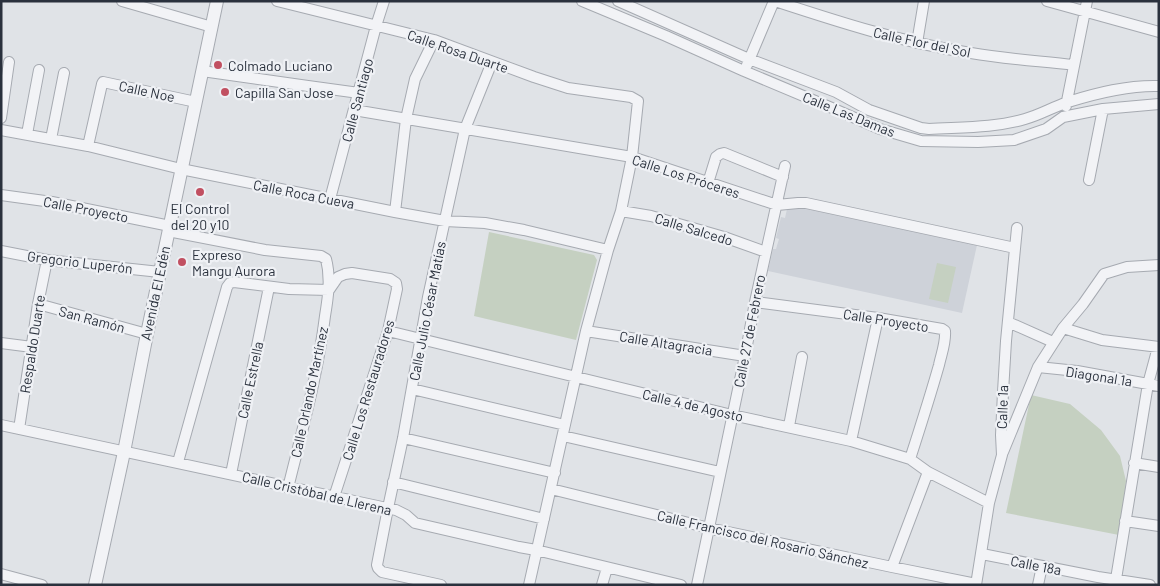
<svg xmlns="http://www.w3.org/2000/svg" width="1160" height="586" font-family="Barlow,sans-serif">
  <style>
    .built { fill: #ced2d9 }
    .green { fill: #c5d0c1 }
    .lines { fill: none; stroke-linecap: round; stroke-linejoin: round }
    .minor-casing { stroke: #a6aab1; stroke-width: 12 }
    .tertiary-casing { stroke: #a6aab1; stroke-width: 14 }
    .minor { stroke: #f2f3f6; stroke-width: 10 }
    .tertiary { stroke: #f2f3f6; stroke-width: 12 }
    .poi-dot { fill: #c15061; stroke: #eff1f5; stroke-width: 2 }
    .labels { text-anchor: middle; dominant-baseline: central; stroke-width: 4.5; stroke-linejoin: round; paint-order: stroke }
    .street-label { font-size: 14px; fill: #2a313d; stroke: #eff1f5 }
    .poi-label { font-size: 14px; fill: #2a313d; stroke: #eff1f5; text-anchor: start }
  </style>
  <rect width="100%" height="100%" fill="#e0e3e7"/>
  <path class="built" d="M787,209H809L977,245L962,313L768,271L773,249H776L779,239L776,238L781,217L785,218Z"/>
  <path class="green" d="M489,232L594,255L597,260L576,340L474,316Z
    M937,263L956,267L948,303L929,299Z
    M1031,395L1070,404L1101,430L1120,456L1126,481L1123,509L1119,535L1006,513Z"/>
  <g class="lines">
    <g class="minor-casing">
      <path id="minor" d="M122,1L212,27
        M277,1L434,40L534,77L568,88L631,97L638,101L632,157L621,211L608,250L586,331L529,585
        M582,1L666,36L744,71L832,108L880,129L921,141L978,142L1014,140L1046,129L1063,117L1103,109L1159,104
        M618,1L749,59L836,92L869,110L921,128L929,129C960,127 994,128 1025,119C1040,115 1053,107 1068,102C1097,93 1128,85 1159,86
        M775,1C839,22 904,43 971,53C1005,59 1040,61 1074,65
        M1047,1L1159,32
        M917,43L924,1
        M747,65L774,1
        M202,71L308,86L359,93
        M1066,106L1087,1
        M354,110L632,157L777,205L798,203H806L1015,248
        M1,118L9,62
        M1,130L88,146L181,169L395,212L445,221L485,223L524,230L608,250
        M27,134L39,70
        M51,139L64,73
        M88,146L102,84L103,82L196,102
        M1089,180L1103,109
        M708,183L716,157L720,154L724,153L783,177
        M1,195L52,202L170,226
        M330,199L376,26L384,1
        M621,211L651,216L724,237L766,252
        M395,212L406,119L415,79L434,40
        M168,231L265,250L321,256L326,259C331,278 328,298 325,316C318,374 302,431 288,488
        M1,251L47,260L160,272
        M755,302L878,318L942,329L945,331C946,343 941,355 939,365C930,397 920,428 910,459
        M38,304L147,334
        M1008,322L1053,342
        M1063,328L1102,340L1159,347
        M388,331L732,415L851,441L910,459L928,472L989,503
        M586,331L745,356
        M1,343L32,347
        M1038,367L1077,371L1159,386
        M412,389L565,425
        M1,425L396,510L406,515L415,523L519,547L536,550L681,585
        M789,426L802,357
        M19,429L38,304L47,260
        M563,436L720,472
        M403,438L555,473
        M851,441L878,318
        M1003,452L1038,367L1063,328L1083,304L1104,274L1127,267L1159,265
        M178,462L227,287L230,283L234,282L289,289L329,290L338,277L345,274L352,273L390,279L396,283L397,289L388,331L334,497
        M1134,463L1159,467
        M231,474L269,287
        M393,482L544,519
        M551,489L709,528L892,567L976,584
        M1125,521L1159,526
        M982,554L1098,577L1150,585
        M892,567L928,472
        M1,574L42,585
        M1116,579L1148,384L1158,347
        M441,585L382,572L378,568L377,565L388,508L403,438L428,297L465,129L492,62
        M602,585L607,568
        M697,585L745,356L755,302L785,166
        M976,585L989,503L1002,455L1001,435L1003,392L1006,341L1017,228
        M1038,585L1042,566"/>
    </g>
    <g class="tertiary-casing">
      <path id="tertiary" d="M95,585L124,452L147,334L217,1"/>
    </g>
    <use href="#minor" class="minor"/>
    <use href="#tertiary" class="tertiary"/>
  </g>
  <g class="poi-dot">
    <circle cx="218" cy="65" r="5"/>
    <circle cx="225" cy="92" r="5"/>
    <circle cx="200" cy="192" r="5"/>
    <circle cx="182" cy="262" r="5"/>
  </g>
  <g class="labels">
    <g class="street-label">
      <text transform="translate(922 42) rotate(12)">Calle Flor del Sol</text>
      <text transform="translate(458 51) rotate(19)">Calle Rosa Duarte</text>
      <text transform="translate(147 91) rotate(12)">Calle Noe</text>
      <text transform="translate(357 100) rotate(-75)">Calle Santiago</text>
      <text transform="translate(849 114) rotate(22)">Calle Las Damas</text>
      <text transform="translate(686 176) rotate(18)">Calle Los Próceres</text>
      <text transform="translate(304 194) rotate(11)">Calle Roca Cueva</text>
      <text transform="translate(86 209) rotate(11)">Calle Proyecto</text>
      <text transform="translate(694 229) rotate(17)">Calle Salcedo</text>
      <text transform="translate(80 262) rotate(7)">Gregorio Luperón</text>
      <text transform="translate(155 293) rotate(-78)">Avenida El Edén</text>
      <text transform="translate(427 311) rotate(-79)">Calle Julio César Matías</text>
      <text transform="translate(92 319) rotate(15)">San Ramón</text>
      <text transform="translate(886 320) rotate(9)">Calle Proyecto</text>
      <text transform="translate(749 331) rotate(-79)">Calle 27 de Febrero</text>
      <text transform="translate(666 343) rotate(9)">Calle Altagracia</text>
      <text transform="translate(32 344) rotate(-81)">Respaldo Duarte</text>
      <text transform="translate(1099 376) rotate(9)">Diagonal 1a</text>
      <text transform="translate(250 380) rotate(-78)">Calle Estrella</text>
      <text transform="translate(368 390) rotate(-73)">Calle Los Restauradores</text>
      <text transform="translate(309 392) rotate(-78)">Calle Orlando Martínez</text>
      <text transform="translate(693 405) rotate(13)">Calle 4 de Agosto</text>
      <text transform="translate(1002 407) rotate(-88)">Calle 1a</text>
      <text transform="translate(317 493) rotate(13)">Calle Cristóbal de Llerena</text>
      <text transform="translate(763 539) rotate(13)">Calle Francisco del Rosario Sánchez</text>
      <text transform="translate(1036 565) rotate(11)">Calle 18a</text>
    </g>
    <g class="poi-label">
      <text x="228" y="65">Colmado Luciano</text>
      <text x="235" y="92">Capilla San Jose</text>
      <text x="200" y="208" text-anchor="middle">El Control<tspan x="200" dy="16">del 20 y10</tspan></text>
      <text x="192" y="254">Expreso<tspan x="192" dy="16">Mangu Aurora</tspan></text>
    </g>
  </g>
  <rect width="1160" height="586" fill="none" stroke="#2a313d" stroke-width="5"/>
</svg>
